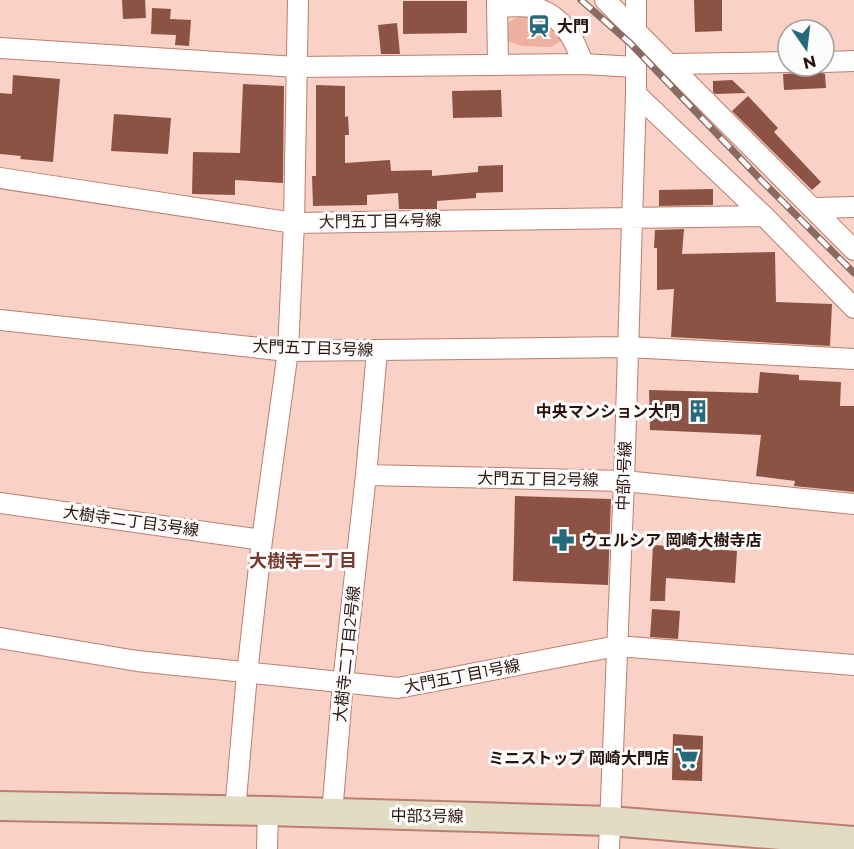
<svg xmlns="http://www.w3.org/2000/svg" width="854" height="849" font-family="Montserrat,'Noto Sans JP',sans-serif">
  <style>
    .green { fill: #eeb09f }
    .building { fill: #8c5344 }
    .lines { fill: none; stroke-linecap: round; stroke-linejoin: round }
    .street-casing { stroke: #bc7e6e; stroke-width: 22 }
    .secondary-casing { stroke: #bc7e6e; stroke-width: 32 }
    .street { stroke: #fff; stroke-width: 20 }
    .secondary { stroke: #e2dcc4; stroke-width: 28 }
    .rail-casing { stroke: #8a6b62; stroke-width: 7 }
    .rail { stroke: #fcfcfc; stroke-width: 4.5; stroke-dasharray: 14; stroke-linecap: butt }
    .labels { text-anchor: middle; dominant-baseline: central; stroke-width: 6; stroke-linejoin: round; paint-order: stroke }
    .poi-label { font-size: 16px; font-weight: bold; fill: #29120c; stroke: #fcfcfc; text-anchor: start }
    .street-label { font-size: 16px; fill: #29120c; stroke: #fcfcfc }
    .neighbourhood-label { font-size: 18px; font-weight: bold; fill: #723b2d; stroke: #fcfcfc }
  </style>
  <rect width="100%" height="100%" fill="#f9d1c6"/>
  <path class="green" d="M525,15L534,16L564,40L551,47L523,46L507,41C503,22 508,21 525,15Z"/>
  <path class="building" d="M122,0H145L146,18L123,19Z
    M694,0H722V31L695,32Z
    M403,1H467V33L403,34Z
    M152,8L171,9L170,19L191,20L189,46L175,45L176,35L151,34Z
    M397,23L400,54H381L378,25Z
    M818,72L825,74L826,88L784,90L783,74Z
    M13,75L60,79L53,162L20,159L21,156L0,154V93L12,94Z
    M732,80L746,93L715,94L713,92V81Z
    M243,84L284,86L283,183L235,180V195L192,194L193,152L240,153Z
    M316,85L345,86V117L348,116L349,135H345V163L390,160L391,171L432,170V176L478,172V166L503,165V192L476,193V198L437,201V209H399L398,193L367,195V205L313,206L312,176H316Z
    M501,90L502,117L453,118L452,91Z
    M748,96L778,128L774,132L821,182L812,190L732,111Z
    M114,114L171,118L168,154L111,151Z
    M713,189V205L659,206V190Z
    M684,229L682,254L775,252L776,302L832,304L830,346L671,337L674,289L657,290V248H654L655,230Z
    M760,372L799,375V380L841,382L840,406H854V492L794,486L795,481L756,476L761,435L650,430L649,390L758,393Z
    M515,496L611,499L608,585L513,581Z
    M653,545L737,551L735,583L666,578L665,601H650Z
    M652,609L680,611L678,639L650,637Z
    M673,734L703,736L702,781L672,780Z"/>
  <g class="lines">
    <g class="street-casing">
      <path id="street" d="M497,0L498,65
        M605,0L854,250
        M498,7C508,7 521,5 531,7C560,12 575,39 583,64
        M0,48L296,67L583,64L636,67
        M824,62L854,61
        M670,64L788,62
        M636,94L764,216L854,308
        M0,178L294,223L764,216
        M813,208L854,207
        M0,320L288,351L628,347L854,359
        M366,475L624,481L854,504
        M0,503L262,540
        M0,638L137,661L398,688L617,646L854,665
        M235,811L247,674L262,540L288,351L294,223L298,0
        M332,814L343,682L366,475L377,351
        M267,849L268,811
        M609,849L624,481L636,94V0"/>
    </g>
    <g class="secondary-casing">
      <path id="secondary" d="M0,806L268,811L610,821L854,841"/>
    </g>
    <use href="#street" class="street"/>
    <use href="#secondary" class="secondary"/>
    <g class="rail-casing">
      <path id="rail" d="M581,0L630,43L761,180L854,273"/>
    </g>
    <use href="#rail" class="rail"/>
  </g>
  <defs>
    <g id="station-bare" transform="scale(1.8)"><path d="M-3-6H3Q5-6 5-4V2Q5 4 3 4L4.5 6H3L1.5 4h-3L-3 6H-4.5L-3 4Q-5 4-5 2V-4Q-5-6-3-6ZM-3.5-4v3h7v-3ZM-3.5 1v1.5H-2V1ZM2 1v1.5H3.5V1Z" fill="#256a7a" stroke="#fcfcfc" stroke-width="2.5" paint-order="stroke"/></g>
    <g id="building-bare" transform="scale(1.8)"><path d="M-4-6H4V6H1V3H-1V6H-4ZM-2.5-4.3h1.7v1.8h-1.7ZM.8-4.3h1.7v1.8H.8ZM-2.5-1h1.7V.8h-1.7ZM.8-1h1.7V.8H.8Z" fill="#256a7a" stroke="#fcfcfc" stroke-width="2.5" paint-order="stroke"/></g>
    <g id="pharmacy-bare" transform="scale(1.8)"><path d="M-2-6h4v4h4v4h-4v4h-4v-4h-4v-4h4Z" fill="#256a7a" stroke="#fcfcfc" stroke-width="2.5" paint-order="stroke"/></g>
    <g id="supermarket-bare" transform="scale(1.8)"><path d="M-6-5.5h2.5l.6 2H6L4.5 2H-2.5L-4.4-4H-6ZM-1.5 3.2a1.3 1.3 0 1 0 .1 0ZM3 3.2a1.3 1.3 0 1 0 .1 0Z" fill="#256a7a" stroke="#fcfcfc" stroke-width="2.5" paint-order="stroke"/></g>
  </defs>
  <g fill-rule="evenodd">
    <use href="#station-bare" x="539" y="26"/>
    <use href="#building-bare" x="698" y="411"/>
    <use href="#pharmacy-bare" x="563" y="540"/>
    <use href="#supermarket-bare" x="687" y="758"/>
  </g>
  <g class="labels">
    <g class="poi-label">
      <text x="557" y="26">大門</text>
      <text x="680" y="411" text-anchor="end">中央マンション大門</text>
      <text x="581" y="540">ウェルシア 岡崎大樹寺店</text>
      <text x="669" y="758" text-anchor="end">ミニストップ 岡崎大門店</text>
    </g>
    <g class="street-label">
      <text transform="translate(380 221) rotate(-1)">大門五丁目4号線</text>
      <text transform="translate(313 348) rotate(2)">大門五丁目3号線</text>
      <text transform="translate(624 476) rotate(-88)">中部1号線</text>
      <text transform="translate(538 479) rotate(1)">大門五丁目2号線</text>
      <text transform="translate(131 521) rotate(8)">大樹寺二丁目3号線</text>
      <text transform="translate(347 654) rotate(-84)">大樹寺二丁目2号線</text>
      <text transform="translate(462 676) rotate(-11)">大門五丁目1号線</text>
      <text transform="translate(427 816) rotate(1)">中部3号線</text>
    </g>
    <g class="neighbourhood-label">
      <text x="303" y="561">大樹寺二丁目</text>
    </g>
  </g>
  <g transform="translate(806 48) rotate(166)"><circle r="28" fill="#fcfcfc" stroke="#a89e9c" stroke-width="1.5"/>
  <path d="M0-4.5L10 22L0 15L-10 22Z" fill="#256a7a"/>
  <text y="-9" font-size="16" font-weight="bold" text-anchor="middle" fill="#29120c">N</text>
  </g>
</svg>
